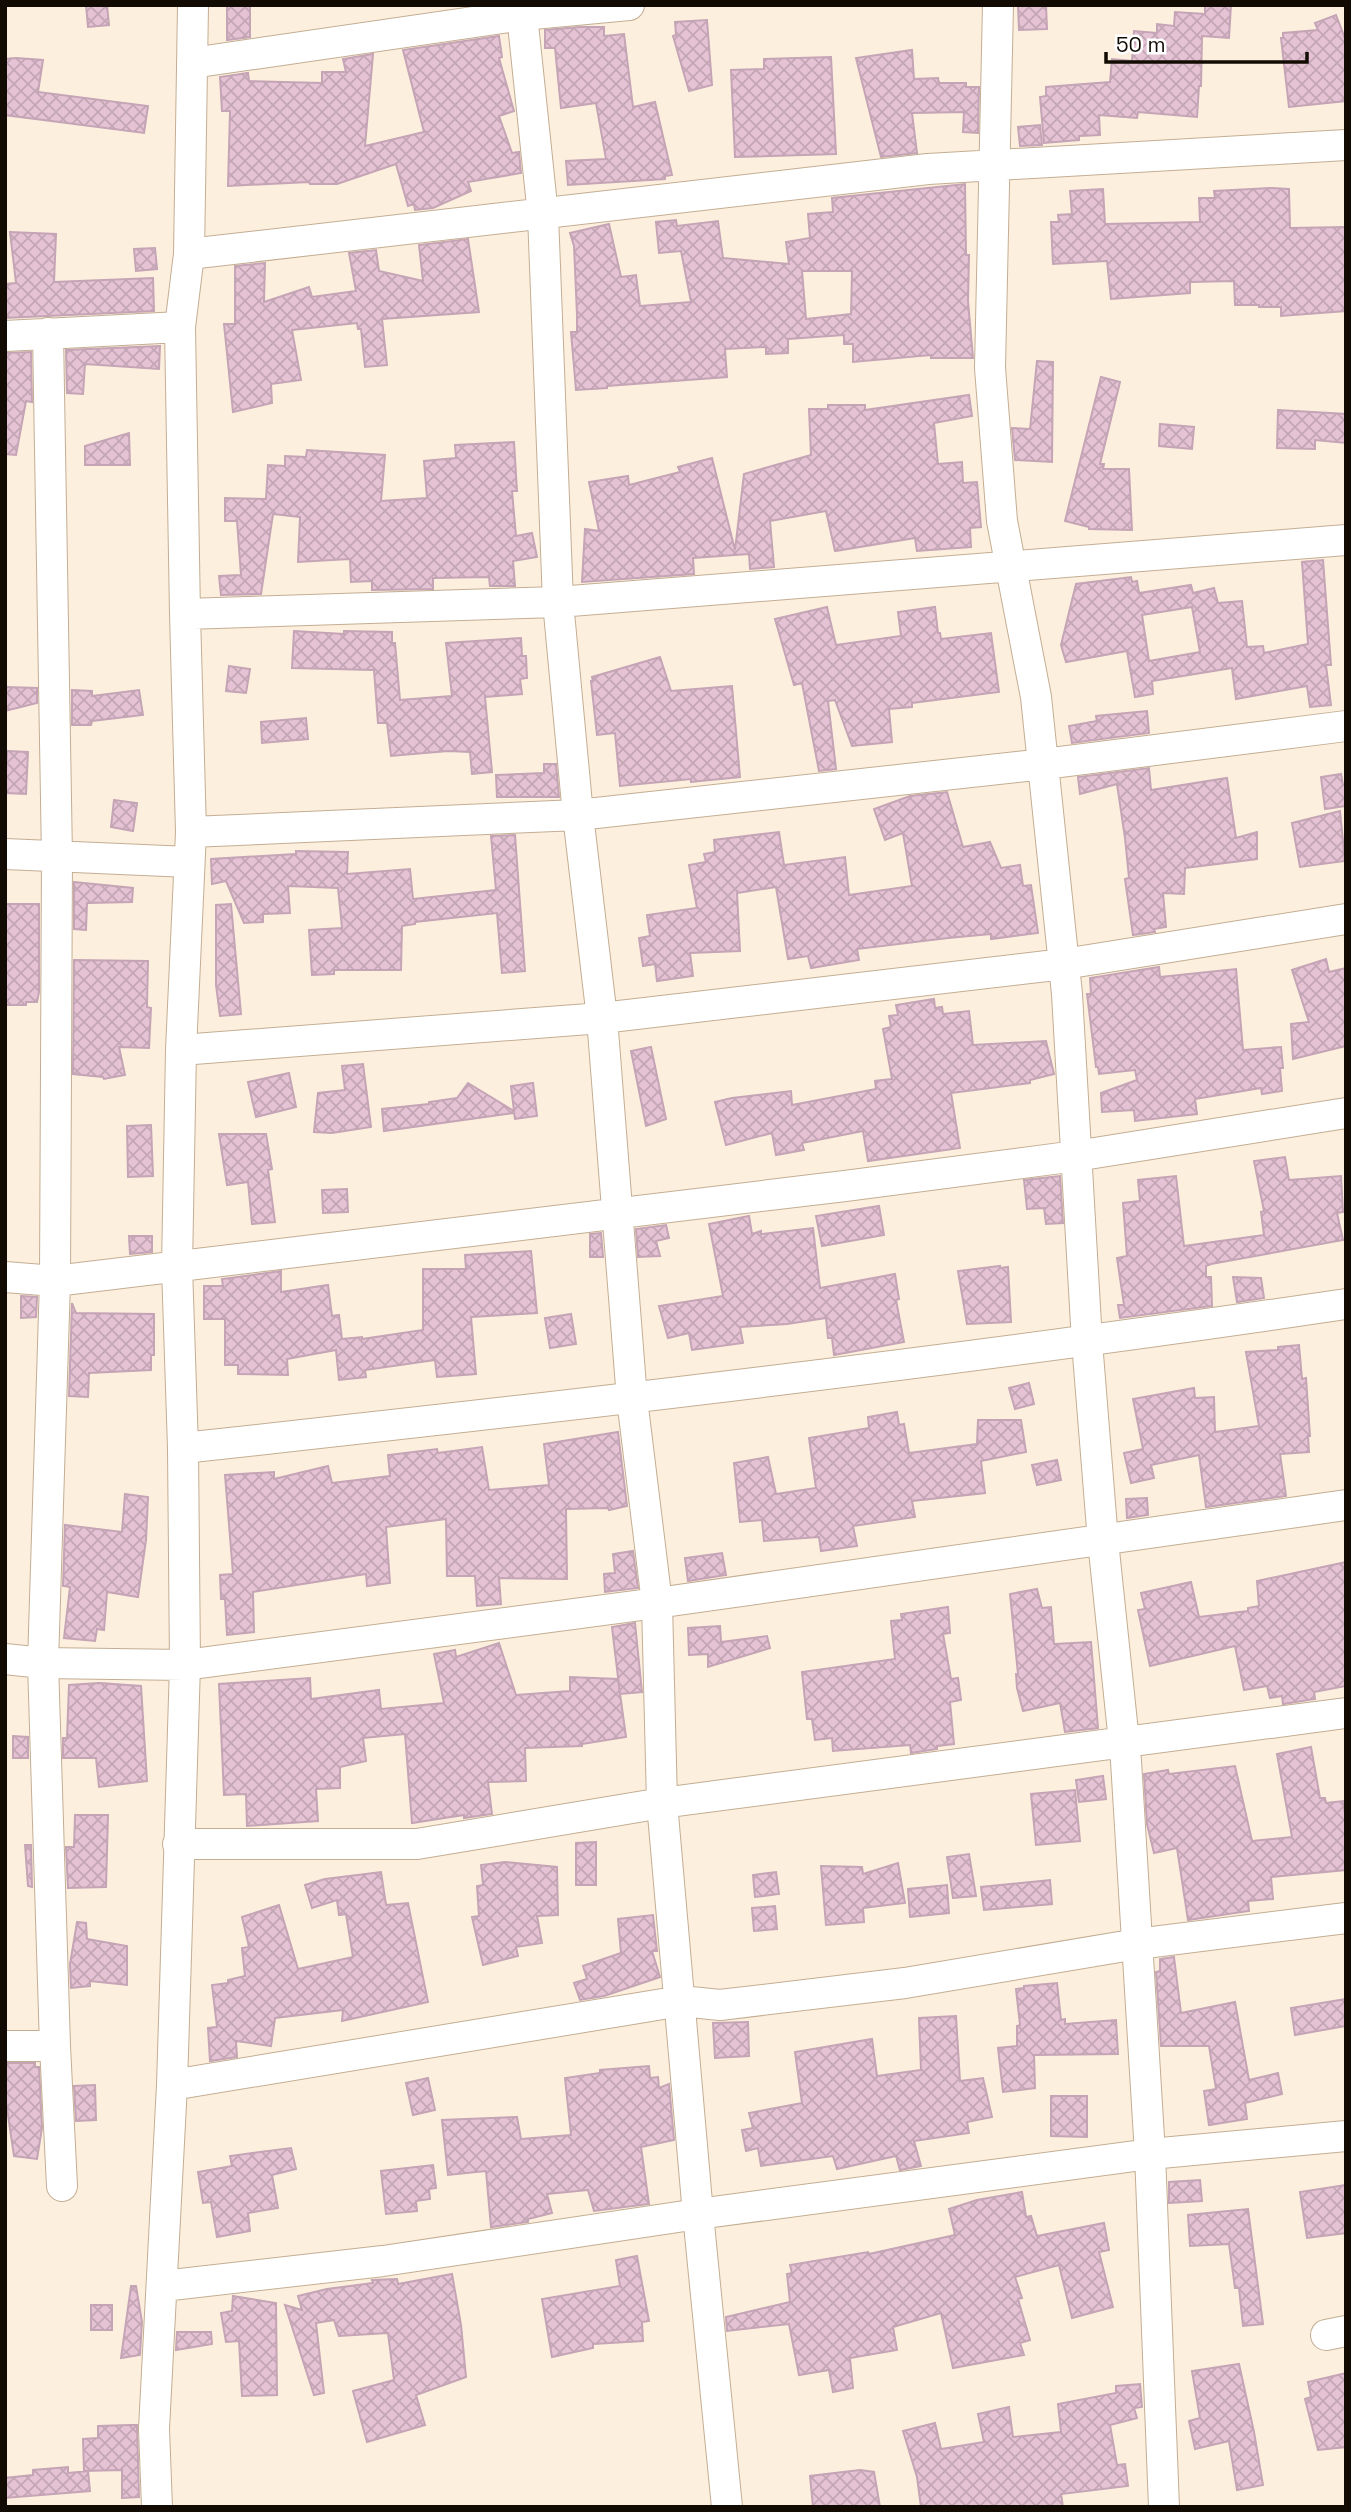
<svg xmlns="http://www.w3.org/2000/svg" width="1351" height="2512" font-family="'Space Grotesk',sans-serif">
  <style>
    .building { fill: url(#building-cross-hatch); stroke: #c4a4b5; stroke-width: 2; fill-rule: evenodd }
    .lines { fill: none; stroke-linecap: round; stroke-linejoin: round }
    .minor-casing { stroke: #c3ae93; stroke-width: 32 }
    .minor { stroke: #fff; stroke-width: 30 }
  </style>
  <defs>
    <pattern id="building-cross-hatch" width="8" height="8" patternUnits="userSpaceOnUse" patternTransform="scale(1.75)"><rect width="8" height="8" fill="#e5c3d5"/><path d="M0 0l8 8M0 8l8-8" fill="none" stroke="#c3a6b5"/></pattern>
  </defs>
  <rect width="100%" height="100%" fill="#fdefde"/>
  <path class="building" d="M86,5H107L109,25L88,27Z
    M227,5H250V37L227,40Z
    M1018,5H1046L1047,29L1019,30Z
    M1205,5H1231L1229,38L1202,36L1201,86H1199L1197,117L1138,112L1137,118L1099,115L1100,135L1079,136V140L1044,143L1040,97L1046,96V87L1110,82L1112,59L1132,61L1134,31L1157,33V24L1174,26L1175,12L1205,14Z
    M1336,15L1346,41V101L1289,107L1281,38H1283V33L1318,30L1315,23Z
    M707,20L712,85L689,91L673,36L676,35L675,22Z
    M580,27H604V36L624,34L633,107L655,102L672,175L665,176V179L568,185L566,161L606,159L596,103L561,108L555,48H545V30Z
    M499,36L502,57L499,58L514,111L499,116L512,153L519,152L521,173L468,182L471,191L433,208L415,210L414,204L408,206L396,164L337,184H310L309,182L228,186L230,111H222L220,77L248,73L249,81L322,83V72H346L343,59L373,54L365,146L424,132L403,50Z
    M912,50L914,79L938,78L939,83H966V87H979L978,133L963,132L964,112L912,113L917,153L881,157L856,58Z
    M831,57L836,154L735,157L731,70L764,69V59Z
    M16,58L43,60L38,92L148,106L144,133L5,115V59Z
    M1040,125L1042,145L1020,146L1018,127Z
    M965,184L966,255H969L968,301L973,358H931V355L853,362V344H844V335L788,339V353L766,354V347L725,349L727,377L607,386V388L576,390L571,332H577V315L574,246L570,233L609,224L621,277L636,275L640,306L691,302L681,251L659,253L656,222L676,220L677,226L718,221L723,258L789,264L786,242L810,238L808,214L833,212L832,198ZM802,271H852L851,314L806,319Z
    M1271,188L1289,189L1290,228L1346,227V311L1281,316V307H1259V305H1235L1234,281L1190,282V293L1111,299L1107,261L1053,264L1051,222H1059L1058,215L1072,214L1070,191L1103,189L1105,224L1200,222L1199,198H1215L1214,191Z
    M10,232L56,234L54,282L153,278L154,311L5,318V284L16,283Z
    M468,239L479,312L382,319L387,365L365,367L361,329H358L357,323L292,330L301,380L271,384L272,403L233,412L224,324H235V266L265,263L264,302L309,287L312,297L356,291L349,253L376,250L379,271L423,281L419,245Z
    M155,248L157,269L136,271L134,249Z
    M160,346L159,369L85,364L83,394L67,393L66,350Z
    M31,352L32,402L26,401L16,455L5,454V353Z
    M1037,361L1053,362L1052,462L1015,460L1012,428L1030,429Z
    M1101,377L1120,382L1100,464H1104L1103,469H1129L1132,530L1089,529V527L1065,521Z
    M969,395L972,416L934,423L938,464L962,462L963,483L977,482L981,527L970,528L971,547L917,551L915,538L835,551L826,511L770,521L774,567L750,569L749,554L693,558L694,574L582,582L585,529L599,531L589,482L628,476L629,485L680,472L678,467L712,458L735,550L744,474L811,455L809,409H828V405H865V410Z
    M1278,410L1346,414V443L1315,440V449L1277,448Z
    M1160,424L1194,427L1192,449L1159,446Z
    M129,433L130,465H85V446Z
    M514,442L517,491H512L516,536L532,533L537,557L513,561L515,586H490L489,577L433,578V589L372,590V581L351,582L350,559L298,562L300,517L273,514L261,594L221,595L219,576L241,575L237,521H225V498L266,499L268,465L285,466V456L306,457L307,450L385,455L381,501L427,498L424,461L456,458L455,445Z
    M1323,560L1331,665H1326L1331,705L1310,707L1307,686L1236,699L1232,668L1152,681L1153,694L1135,697L1127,651L1066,662L1061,645L1076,584L1131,577L1132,582L1137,581L1139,593L1191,585L1193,593L1214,588L1218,603L1242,601L1247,647L1263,646L1264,653L1308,644L1302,562ZM1192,607L1200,652L1149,661L1142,615Z
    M827,607L836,645L901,636L898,612L935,607L938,633H940L941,639L991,633L999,692L912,703V707L889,709L892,742L852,746L835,700L828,701L836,769L819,771L802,683L794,685L775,619Z
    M294,631L344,634V631L392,632V643H395L400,700L452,696L446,643L521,638L522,656H526L527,678L520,679L522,694L485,697L492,772L472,774L470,752L448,751L391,756L387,723H378L374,670L292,668Z
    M660,657L671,691L732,686L740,777L691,782V779L620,786L615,733L597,735L591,681H593L592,677Z
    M229,666L250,669L246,693L226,691Z
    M5,687L37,688V703L5,711Z
    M72,690L92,691V696L139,690L143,715L92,721L91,725H72Z
    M1147,711L1149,733L1072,743L1069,726L1097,721L1096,716Z
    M306,718L308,739L262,743L261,722Z
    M7,751L28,752L26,794L5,793Z
    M544,764H556L559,797H497L496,775L544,773Z
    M1149,768L1151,790L1227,778L1236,838L1257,832V859L1185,868L1184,894L1163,893L1166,927L1154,929L1155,932L1133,935L1125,879L1129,878L1125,838L1117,784L1080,794L1078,777Z
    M1341,774L1343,785H1346V806L1325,809L1321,777Z
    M947,792L963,847L990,842L1001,868L1020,865L1023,886L1031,885L1038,933L991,939V934L948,938L857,949L859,960L811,968L808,956L788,959L776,887L737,893L740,951L690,953L693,976L657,981L655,964L643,966L639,938L650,936L647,915L697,908L689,865L706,862L704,854L715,852L714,840L779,832L784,865L845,857L849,895L912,886L903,833L885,840L874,809L910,796Z
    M114,800L137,803L133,831L111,827Z
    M1340,811L1345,861L1300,867L1292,823Z
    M515,835L525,971L502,973L497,913L415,922V924L402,926L401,970H334V974L312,975L309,930L342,928L338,888L288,886L290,913L263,914V922L244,923L226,881L212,884L211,859L296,854V851L348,852L347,874L410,869L413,899L496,890L491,836Z
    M74,882L133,888L132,902L87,903L86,930L74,929Z
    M5,904H39V992L37,1002H26V1005H5Z
    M231,904L241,1014L220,1016L216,985V905Z
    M1326,959L1329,972L1346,968V1046L1293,1059L1291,1024L1309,1022L1292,970Z
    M74,960L148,961L147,1007L151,1008L149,1048L119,1047L125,1075L104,1079L103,1077L73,1074Z
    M1159,967L1160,977L1236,969L1243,1050L1281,1047L1283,1068H1280L1282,1091L1262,1094L1261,1088L1195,1099L1197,1114L1135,1121L1134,1110L1102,1112L1101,1093L1137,1080L1135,1070L1099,1074L1098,1067H1096L1087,994H1091L1090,978Z
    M934,999L935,1008L942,1007L943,1014L969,1011L973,1045L1046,1041L1054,1074L1030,1080V1083L951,1093L960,1148L868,1161L863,1131L802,1143L804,1150L776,1155L772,1133L726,1145L715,1102L732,1098L791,1091L792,1105L876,1089L875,1081L892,1079L883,1029L891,1027L889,1016L898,1015L896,1005Z
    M651,1047L666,1119L646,1126L631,1051Z
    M363,1064L371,1127L332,1133L314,1132L318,1093L345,1090L342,1066Z
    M289,1073L296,1107L256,1117L248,1082Z
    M468,1083L514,1111L511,1086L533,1083L537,1116L515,1119L514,1113L384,1131L382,1109L429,1104V1102L457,1098Z
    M151,1125L153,1176L128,1177L127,1126Z
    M219,1134H266L272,1169L268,1170L275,1222L252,1224L248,1182L227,1185Z
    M1285,1157L1289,1180L1341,1176L1343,1212L1337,1213L1343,1240L1211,1264L1206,1266V1277H1211L1212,1306L1120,1318L1118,1305H1124L1117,1258L1127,1256L1123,1203L1140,1201L1138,1180L1176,1176L1184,1246L1264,1235L1261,1212L1264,1211L1254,1161Z
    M1060,1176L1063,1223L1046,1224L1044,1208L1027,1209L1024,1180Z
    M347,1189L348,1212L323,1213L322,1190Z
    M879,1206L884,1235L822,1246L816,1216Z
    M749,1216L752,1234L761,1231V1234L813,1228L820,1288L895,1274L899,1299L896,1300L904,1342L834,1355L832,1338H828L826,1318L787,1324L740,1327L743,1343L692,1350L689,1333L668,1338L659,1306L723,1296L709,1224Z
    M666,1225L669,1238L656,1241L660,1256L638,1257L636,1229Z
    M601,1233L603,1257H590V1234Z
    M129,1236H152V1252L130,1254Z
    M531,1251L537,1313L471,1317L476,1374L437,1377L435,1360L365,1370L366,1377L339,1380L336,1350L287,1359L288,1375L238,1374V1365H225V1319H204V1286H223L222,1279L281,1271V1292L328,1285L332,1316L339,1315L342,1339L362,1337V1339L423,1330V1269H466L465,1255Z
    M1000,1266V1268L1008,1267L1011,1322L967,1324L958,1271Z
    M1233,1277L1261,1278L1264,1298L1237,1302Z
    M21,1296L37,1297L36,1317L21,1318Z
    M72,1303L76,1313L154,1314V1355H151V1370L89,1373L88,1397L69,1396Z
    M571,1314L576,1344L550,1348L545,1318Z
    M1299,1345L1302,1379L1306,1378L1310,1436H1308L1309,1452L1280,1454L1286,1496L1206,1507L1199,1455L1151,1465L1154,1478L1131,1483L1124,1453L1143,1449L1133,1399L1194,1388L1195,1398L1214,1397L1215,1432L1259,1426L1246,1352L1278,1350V1347Z
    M1029,1383L1034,1404L1015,1409L1009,1388Z
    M897,1412L899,1425L904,1424L909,1453L977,1444L978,1420H1021L1026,1452L981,1461L985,1493L912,1501L915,1517L853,1526L857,1546L821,1551L819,1537L764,1541L762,1520L740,1522L734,1463L768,1457L776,1494L816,1488L809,1438L869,1428L868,1417Z
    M618,1432L627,1506L609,1510L608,1508L566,1509L567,1579L499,1578L501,1604L477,1606L475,1576H447L446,1519L386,1527L390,1583L367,1586L366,1574L253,1592L254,1632L227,1635L225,1599H221L220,1575L233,1574L225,1475L274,1472V1479L328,1466L332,1483L390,1476L388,1455L437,1449L438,1453L482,1447L489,1490L549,1485L544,1444Z
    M1057,1460L1061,1480L1037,1485L1032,1465Z
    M125,1494L148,1497L146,1540L138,1597L107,1592L104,1630L97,1629L95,1641L64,1638L70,1587L63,1586L65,1525L122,1532Z
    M1147,1498L1148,1515L1127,1518L1126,1499Z
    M633,1551L638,1588L605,1592L604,1574L615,1573L613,1554Z
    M722,1553L726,1575L688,1581L685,1558Z
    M1346,1562V1686L1314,1692L1315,1699L1283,1704L1282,1696L1270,1698L1267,1686L1244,1690L1235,1646L1150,1666L1138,1610L1145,1609L1141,1593L1191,1582L1199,1617L1248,1611V1608L1259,1606L1257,1581Z
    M1037,1589L1042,1608L1051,1607L1054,1644L1091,1642L1098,1728L1065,1732L1060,1703L1023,1711L1017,1688L1016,1674H1018L1010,1594Z
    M948,1607L950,1633L943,1634L951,1679L958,1678L961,1700L950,1702L954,1744L937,1746V1749L911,1753L910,1745L833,1751L832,1738L815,1740L812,1719H807L802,1672L895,1659L891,1621L902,1620L901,1614Z
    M635,1623L642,1692L620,1694L612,1627Z
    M720,1626L721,1642L767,1636L770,1648L708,1667V1654L689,1655L688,1628Z
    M499,1643L516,1695L570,1691V1677L618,1679L626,1737L582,1744V1746L525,1748L526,1781L488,1782L492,1814L464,1818V1815L412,1823L405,1734L363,1738L366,1761L340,1767V1788L316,1789L318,1821L247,1826L246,1794L224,1795L219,1684L310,1678L311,1699L379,1690L381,1709L444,1703L434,1654L455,1650L456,1657Z
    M99,1683L141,1686L147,1781L99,1787L96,1758H63V1738H67L69,1685Z
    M13,1736L28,1737V1758H13Z
    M1311,1747L1320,1798H1325L1326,1803L1343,1801L1346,1820V1870L1271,1877L1273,1899L1248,1901L1249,1911L1188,1920L1177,1848L1154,1853L1147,1824L1144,1774L1168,1770L1169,1774L1235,1766L1252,1841L1292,1837L1277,1754Z
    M1103,1776L1106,1799L1079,1802L1076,1780Z
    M1075,1790L1080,1841L1036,1845L1031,1794Z
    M75,1815H108L106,1887L68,1888L66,1847H74Z
    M596,1842V1885H576V1843Z
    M25,1845H31L32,1887L28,1886Z
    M969,1854L976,1896L953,1898L947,1857Z
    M505,1862L557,1867L558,1915L537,1916L542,1943L516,1947L518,1956L483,1965L472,1917L479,1916L477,1886L483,1885L481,1865Z
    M898,1863L905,1903L863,1908L864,1922L826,1925L821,1866L862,1867L863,1874Z
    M381,1872L386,1905L408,1903L428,2002L342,2021L343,2010L275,2018L271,2046L236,2041L237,2057L210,2061L208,2028L217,2027L212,1985L228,1983V1980L245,1976L242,1948L249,1947L242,1917L279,1905L298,1969L353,1957L346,1914L339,1915L337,1900L312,1908L305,1885L325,1879Z
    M776,1872L779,1894L755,1897L753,1875Z
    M1050,1880L1052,1904L984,1910L981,1887Z
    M947,1885L949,1913L910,1917L908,1889Z
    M775,1906L777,1929L754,1931L752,1908Z
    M653,1915L657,1951H652L660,1977L604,1996L580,2000L574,1983L587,1979L583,1966L621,1953L618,1919Z
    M77,1922L86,1923L87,1939L127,1946V1985L90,1981V1986L71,1988L70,1964Z
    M1174,1957L1181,2013L1235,2002L1249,2080L1278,2073L1282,2094L1245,2103L1247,2119L1209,2125L1204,2091L1216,2089L1209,2046H1161L1156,1972L1160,1971V1959Z
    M1057,1983L1061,2020L1065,2019V2024L1116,2020L1118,2054L1034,2055L1035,2088L1003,2092L998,2048L1017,2046V2026L1020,2025L1016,1989L1024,1988V1986Z
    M1346,1999V2026L1295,2035L1291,2008Z
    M956,2016L960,2081L983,2078L992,2117L967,2122L969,2133L914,2141L921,2166L900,2170L896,2156L837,2169L833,2156L761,2166L758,2148L746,2151L742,2130L753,2128L749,2113L802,2103L795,2052L872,2039L877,2076L921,2070L919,2018Z
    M748,2022L749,2056L715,2058L713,2023Z
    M5,2063H35V2067H39L42,2128L37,2159L14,2156L5,2095Z
    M649,2066L650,2078L658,2077L659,2088L669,2084L674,2140L641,2147L649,2204L594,2211L588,2190L547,2194L552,2213L528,2219V2222L491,2227L486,2171L448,2175L442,2120L517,2117L521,2139L571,2135L565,2078L600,2073V2070Z
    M428,2078L435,2110L413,2115L406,2083Z
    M95,2085L96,2120L76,2121L74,2086Z
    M1051,2096H1087V2137L1051,2136Z
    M291,2148L296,2169L272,2175L278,2208L248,2213L250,2231L217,2237L211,2202L203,2203L198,2172L232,2166L230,2156Z
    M433,2165L436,2188L429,2189L430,2199L416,2201L417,2211L386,2214L381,2171Z
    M1200,2180L1202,2201L1169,2203V2182Z
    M1346,2185V2233L1307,2238L1300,2192Z
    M1022,2192L1026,2217L1031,2216L1037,2236L1104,2223L1109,2250L1099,2252L1113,2307L1072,2318L1059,2265L1015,2277L1022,2298L1018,2299L1030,2340L1020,2343L1024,2355L953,2368L941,2313L893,2327L897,2350L850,2358L853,2388L833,2392L829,2370L799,2375L789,2324L727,2331L726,2317L790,2302L787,2274L792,2273L790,2265L868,2252L869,2254L955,2235L949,2209L977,2200Z
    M1248,2209L1263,2324L1243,2326L1239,2288H1235L1229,2244L1190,2246L1188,2215Z
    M637,2256L649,2321L642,2322L643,2341L593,2344V2348L552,2357L542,2299L620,2286L616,2260Z
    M452,2274L461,2325L466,2377L416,2395L425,2425L367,2442L353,2391L394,2380L388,2333L339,2336L334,2320L316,2323L324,2393L314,2395L285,2305L302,2310L298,2296L327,2289L373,2283L372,2280L397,2279L398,2284Z
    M131,2286H136L142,2322L140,2355L121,2358Z
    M233,2296L276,2303L277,2395L242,2396L239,2341L226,2342L221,2313L232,2311Z
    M91,2305H112V2330H91Z
    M177,2332H211L212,2344L176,2350Z
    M1239,2364L1254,2432L1263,2485L1237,2490L1229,2441L1195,2449L1189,2421L1200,2418L1192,2371Z
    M1346,2373V2447L1318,2450L1305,2399L1311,2397L1308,2382Z
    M1140,2384L1142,2407L1134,2408L1137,2418L1110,2425L1117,2465L1125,2464L1128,2486L1061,2494L1063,2507H921L917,2477L903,2431L935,2423L941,2449L984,2442L978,2414L1009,2407L1013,2437L1061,2432L1058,2404L1116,2393V2386Z
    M131,2425H137L139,2497L122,2498V2470L84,2471L83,2439L98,2438V2426Z
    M68,2467V2473L88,2471L90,2491L5,2498V2478L33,2475V2470Z
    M860,2470L874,2472L880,2507H813L810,2476Z"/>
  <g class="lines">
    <g class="minor-casing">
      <path id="minor" d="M521,5L543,215L558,602L578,815L602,1018L632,1399L657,1603L662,1803L698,2214L727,2507
        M998,5L990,368L1002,521L1036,697L1067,994L1087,1342L1103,1541L1126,1761L1150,2154L1164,2507
        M192,63L522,15L629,5
        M189,254L928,169L1346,145
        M48,333L57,857L55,1281L43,1663L55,2046L62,2186
        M5,336L180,327
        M185,614L558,602L1346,540
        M191,832L578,815L1044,764L1346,726
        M5,854L189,862
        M181,1050L602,1018L1064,964L1346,919
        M5,1277L55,1281L845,1186L1076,1156L1346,1113
        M183,1448C572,1406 959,1361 1346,1304
        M5,1659L43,1663L185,1665L657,1603L1346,1505
        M178,1844H417L662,1803L1346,1713
        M5,2046H55
        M172,2085L681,2001L720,2005L905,1983L1137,1944L1346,1918
        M163,2286L383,2261L698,2214L1150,2154L1346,2136
        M1326,2335L1346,2331
        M157,2507L154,2429L172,2085L185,1665L183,1448L177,1267L181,1050L191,832L185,614L180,327L189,254L193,5"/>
    </g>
    <use href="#minor" class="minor"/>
  </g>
  <rect width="1351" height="2512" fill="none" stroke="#120b03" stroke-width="14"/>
  <path d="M1106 52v10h201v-10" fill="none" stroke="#120b03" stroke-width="3.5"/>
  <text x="1116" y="52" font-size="21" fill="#120b03" stroke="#ffffff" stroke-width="5" paint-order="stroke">50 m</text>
</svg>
